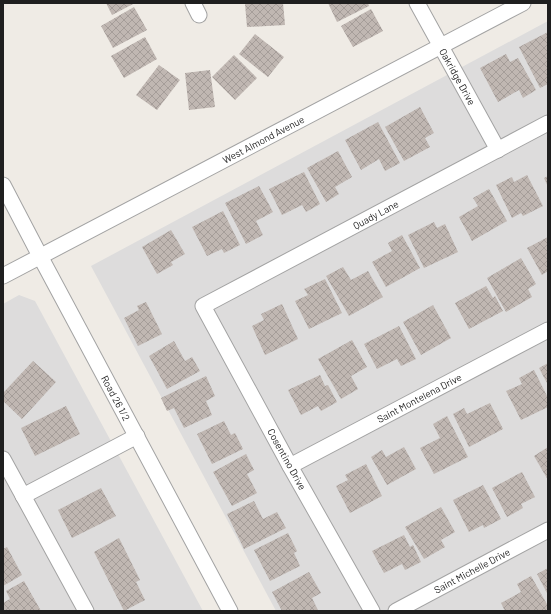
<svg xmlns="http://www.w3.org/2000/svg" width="551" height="614" font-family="Barlow,sans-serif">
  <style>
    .residential { fill: #dddcdc }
    .building { fill: url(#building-cross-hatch) }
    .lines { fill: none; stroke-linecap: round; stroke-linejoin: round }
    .minor-casing { stroke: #a3a3a3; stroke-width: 17 }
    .minor { stroke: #fff; stroke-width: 15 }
    .labels { text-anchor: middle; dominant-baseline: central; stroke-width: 3; stroke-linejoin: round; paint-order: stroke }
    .street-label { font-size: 10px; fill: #1f1f1f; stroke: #fff }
  </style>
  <defs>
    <pattern id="building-cross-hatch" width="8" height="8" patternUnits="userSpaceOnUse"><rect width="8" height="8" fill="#c0b7b2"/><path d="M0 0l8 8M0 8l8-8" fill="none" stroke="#a59d99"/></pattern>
  </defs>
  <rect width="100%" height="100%" fill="#efebe5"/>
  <path class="residential" d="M548,21V611H276L91,266Z
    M19,295L35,301L203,611H3V304Z"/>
  <path class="building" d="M106,3H135L112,15Z
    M252,3H283L285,25L247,27L245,4Z
    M328,3H368L369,6L337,22Z
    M134,7L147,30L113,48L101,26Z
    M371,9L383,31L353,47L341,26Z
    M548,32V84L540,88L519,47Z
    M255,34L284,57L268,77L239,54Z
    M145,37L157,59L124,78L111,56Z
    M506,54L510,62L518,58L536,90L523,98L519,90L498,102L480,68Z
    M234,55L257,78L235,100L212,77Z
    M159,65L180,80L157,110L136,95Z
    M210,70L215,107L189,110L185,73Z
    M420,107L434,133L425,138L430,147L404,161L385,127Z
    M378,122L400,163L385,171L379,159L361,170L345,140Z
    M338,151L352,177L335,187L339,194L326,202L307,168Z
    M304,172L320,204L306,212L302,205L282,215L269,189Z
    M527,175L543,206L523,216L521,213L512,218L496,185L512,177L514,182Z
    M548,176V187L544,178Z
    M259,186L273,212L256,221L263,235L246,244L225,203Z
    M489,189L507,221L472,241L459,217L478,206L473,198Z
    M223,211L240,245L224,253L222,249L207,256L192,227Z
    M434,222L437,228L445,224L458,252L424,268L408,235Z
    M171,230L185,254L171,262L173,265L157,274L142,247Z
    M402,235L420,268L386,287L372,262L392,251L388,243Z
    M548,237V271L542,275L527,248Z
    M521,258L536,284L528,289L532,297L506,312L487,278Z
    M343,267L351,280L368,271L383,297L349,316L326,276Z
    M325,279L342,313L309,329L295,301L308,295L304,289Z
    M486,286L493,298L495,296L503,311L469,329L455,303Z
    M146,302L162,334L138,346L124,318L139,310L137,306Z
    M282,304L298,339L265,355L252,326L264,320L261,314Z
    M433,305L451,338L421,355L403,322Z
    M399,326L416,359L401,366L397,359L377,369L364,344Z
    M352,340L367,367L351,376L358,389L341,399L318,359Z
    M174,341L185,361L192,357L200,371L167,389L149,356Z
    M33,361L56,382L22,419L3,401V393Z
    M548,363V385L539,368Z
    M534,370L548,398V407L521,420L506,391L522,384L519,378Z
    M320,375L325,386L328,385L337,402L321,411L318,406L301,415L288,390Z
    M206,376L215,396L206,401L212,415L184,428L174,408L167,411L161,398Z
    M490,403L503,429L469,447L453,414L464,408L467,414Z
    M66,406L80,434L35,456L21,428Z
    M447,416L468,457L434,474L420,448L440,438L433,424Z
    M224,421L231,435L235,433L243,449L212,464L197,434Z
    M404,447L416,469L387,485L371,457L382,450L386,457Z
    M548,447V480L534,456Z
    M246,454L254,470L247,474L257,493L232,506L213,472Z
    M366,464L382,496L350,513L336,486L348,480L345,475Z
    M522,472L535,497L521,504L523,508L507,517L492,488Z
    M483,485L501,519L484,528L483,525L469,532L453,500Z
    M101,488L116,516L72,538L58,510Z
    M254,501L263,519L277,512L286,528L244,549L227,514Z
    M441,507L455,532L441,540L445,547L424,559L405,527Z
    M288,533L297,551L294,553L300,566L270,581L254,550Z
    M404,535L410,547L413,545L421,562L405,570L402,564L384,573L372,551Z
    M119,538L140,580L136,582L145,600L124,611L94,552Z
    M7,547L22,575L3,586V549Z
    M548,568V595L537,574Z
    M309,572L321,593L312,598L318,610L316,611H282L272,592Z
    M531,576L548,606V609L545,611H505L501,603L521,592L517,584Z
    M24,581L41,611H3V603L10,599L6,591Z"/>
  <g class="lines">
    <g class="minor-casing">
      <g id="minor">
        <path d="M193,3L199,15"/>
        <path id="s1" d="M417,3L498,150"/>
        <path id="s2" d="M3,185L40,256L230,611"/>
        <path id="s3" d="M3,276L523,3"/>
        <path d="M3,459L86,611"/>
        <path id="s4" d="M290,466L548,330"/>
        <path d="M23,496L137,436"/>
        <path id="s5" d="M372,611L290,466L203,306L548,123"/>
        <path id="s6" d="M396,611L548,530"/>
      </g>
    </g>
    <use href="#minor" class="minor"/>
  </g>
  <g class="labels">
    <g class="street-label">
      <text stroke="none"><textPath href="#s1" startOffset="84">Oakridge Drive</textPath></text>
      <text stroke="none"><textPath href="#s3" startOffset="294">West Almond Avenue</textPath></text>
      <text stroke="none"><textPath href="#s5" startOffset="544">Quady Lane</textPath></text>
      <text stroke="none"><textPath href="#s2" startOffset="241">Road 26 1/2</textPath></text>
      <text stroke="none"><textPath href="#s4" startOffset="146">Saint Montelena Drive</textPath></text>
      <text transform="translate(287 459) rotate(61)">Cosentino Drive</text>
      <text stroke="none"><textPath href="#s6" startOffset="86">Saint Michelle Drive</textPath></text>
    </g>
  </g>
  <rect width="551" height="614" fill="none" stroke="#1f1f1f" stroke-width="8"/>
</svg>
